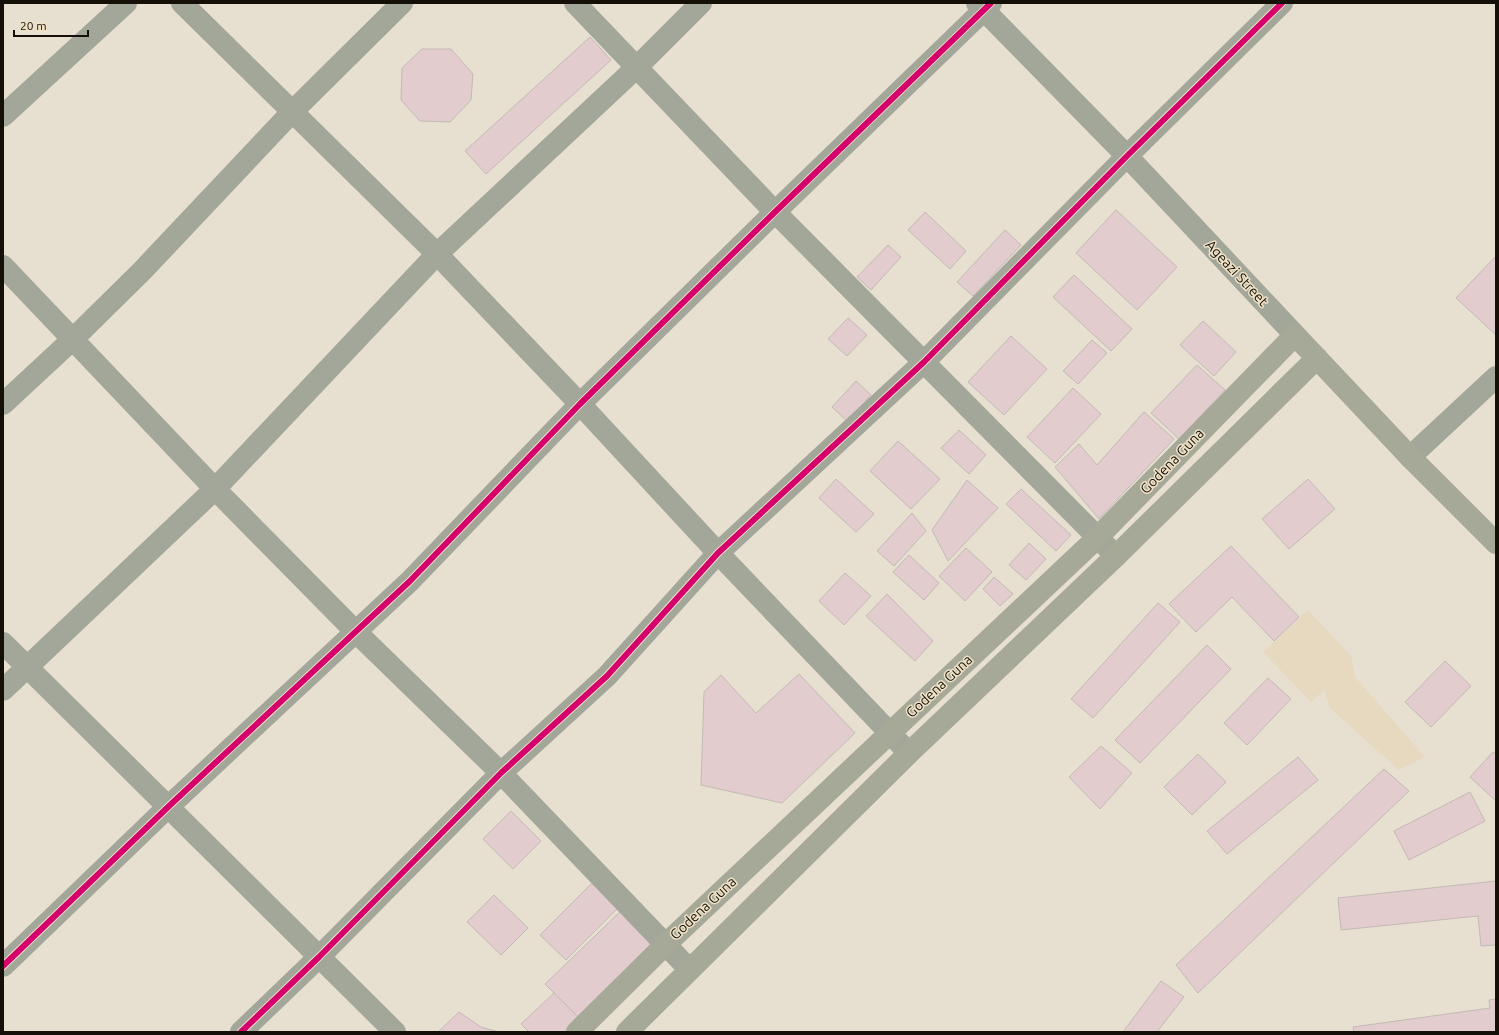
<svg xmlns="http://www.w3.org/2000/svg" width="1499" height="1035" font-family="Ubuntu,sans-serif">
  <style>
    .built { fill: #e6d9c0 }
    .building { fill: #e2cccd; stroke: #c3bab5 }
    .lines { fill: none; stroke-linecap: round; stroke-linejoin: round }
    .minor { stroke: #a3a79a; stroke-width: 22 }
    .major { stroke: #a6a898; stroke-width: 22 }
    .cycleway-casing { stroke: #f0e2c7; stroke-width: 8 }
    .cycleway { stroke: #d6006c; stroke-width: 6 }
    .labels { text-anchor: middle; dominant-baseline: central; stroke-width: 3; stroke-linejoin: round; paint-order: stroke }
    .street-label { font-size: 14px; fill: #151007; stroke: #f0e2c7 }
  </style>
  <rect width="100%" height="100%" fill="#e7dfd0"/>
  <path class="built" d="M1308,610L1351,656L1355,677L1425,757L1399,770L1330,708L1324,690L1311,702L1263,652Z"/>
  <path class="building" d="M590,37L611,60L486,174L465,151Z
    M422,49H451L473,74L471,100L450,122L420,121L401,100L402,68Z
    M1116,210L1177,267L1137,310L1076,253Z
    M925,212L966,251L950,269L908,230Z
    M1005,230L1021,245L973,296L957,282Z
    M888,245L901,257L871,290L857,277Z
    M1496,256V335L1456,298Z
    M1074,275L1132,329L1111,351L1053,297Z
    M848,318L867,335L847,356L828,339Z
    M1203,321L1236,352L1214,376L1180,345Z
    M1011,336L1047,369L1004,415L968,382Z
    M1092,340L1107,353L1078,384L1063,371Z
    M1197,365L1225,390L1179,439L1151,413Z
    M856,381L871,395L847,421L832,407Z
    M1073,388L1101,414L1055,463L1027,437Z
    M1144,412L1174,439L1099,519L1055,467L1079,444L1097,465Z
    M959,430L986,455L969,474L941,448Z
    M898,441L940,479L911,509L870,471Z
    M836,479L874,514L856,532L819,498Z
    M1308,479L1335,509L1289,549L1262,519Z
    M967,480L998,508L948,561L932,530Z
    M1021,489L1071,535L1056,551L1006,504Z
    M912,513L926,531L894,566L877,551Z
    M1029,543L1046,559L1026,580L1009,565Z
    M1231,546L1299,617L1274,641L1232,597L1196,632L1169,604Z
    M966,548L992,572L965,601L939,576Z
    M909,555L939,583L924,600L893,572Z
    M845,573L871,596L844,625L819,601Z
    M994,577L1013,594L1000,606L983,589Z
    M887,594L933,641L915,661L866,616Z
    M1158,603L1180,622L1093,718L1071,699Z
    M1207,645L1231,669L1140,763L1115,740Z
    M1445,661L1471,686L1431,727L1405,702Z
    M799,674L855,733L782,803L701,785L704,692L721,675L756,713Z
    M1268,678L1291,699L1247,745L1224,723Z
    M1101,746L1132,773L1100,809L1069,777Z
    M1493,752L1496,754V801L1470,777Z
    M1198,754L1226,782L1192,815L1164,787Z
    M1298,757L1318,780L1227,854L1207,831Z
    M1384,769L1409,791L1198,993L1176,965Z
    M1470,792L1485,821L1409,860L1394,831Z
    M511,811L541,841L513,869L483,839Z
    M1496,881V945L1481,946L1478,916L1341,930L1338,898Z
    M593,882L618,908L566,960L540,935Z
    M494,895L528,928L501,955L467,922Z
    M624,908L661,946L583,1022L545,984Z
    M1161,981L1184,997L1157,1032H1123Z
    M554,993L583,1022L572,1032H529L521,1024Z
    M1496,999V1032H1354L1353,1027L1490,1008L1489,1000Z
    M459,1012L481,1027L499,1032H438Z"/>
  <g class="lines">
    <path class="minor" d="M182,3L437,254L580,404L718,553L909,753
      M575,3L775,212L1116,556
      M977,3L1127,156L1295,335
      M3,116L126,3
      M3,266L215,489L356,632L501,773L689,969
      M3,404L73,339L142,271L292,112L402,3
      M1410,457L1496,377
      M3,643L395,1032
      M3,690L215,489L437,254L637,67L701,3
      M3,966L168,807L410,581L580,404L775,212L991,3
      M241,1032L319,957L501,773L607,676L718,553L924,362L1127,156L1282,3"/>
    <path class="major" d="M577,1032L666,944L1097,538L1295,335L1410,457L1496,543
      M627,1032L909,753L1116,556L1317,358"/>
    <g class="cycleway-casing">
      <path id="cycleway" d="M3,966L168,807L410,581L580,404L775,212L991,3
        M241,1032L319,957L501,773L607,676L718,553L924,362L1127,156L1282,3"/>
    </g>
    <use href="#cycleway" class="cycleway"/>
  </g>
  <g class="labels">
    <g class="street-label">
      <text transform="translate(1237 273) rotate(47)">Ageazi Street</text>
      <text transform="translate(1172 461) rotate(-46)">Godena Guna</text>
      <text transform="translate(939 686) rotate(-43)">Godena Guna</text>
      <text transform="translate(703 908) rotate(-43)">Godena Guna</text>
    </g>
  </g>
  <rect width="1499" height="1035" fill="none" stroke="#151007" stroke-width="8"/>
  <path d="M14 30v6h74v-6" fill="none" stroke="#151007" stroke-width="2"/>
  <text x="20" y="30" font-size="12" fill="#151007" stroke="#f0e2c7" stroke-width="3" paint-order="stroke">20 m</text>
</svg>
